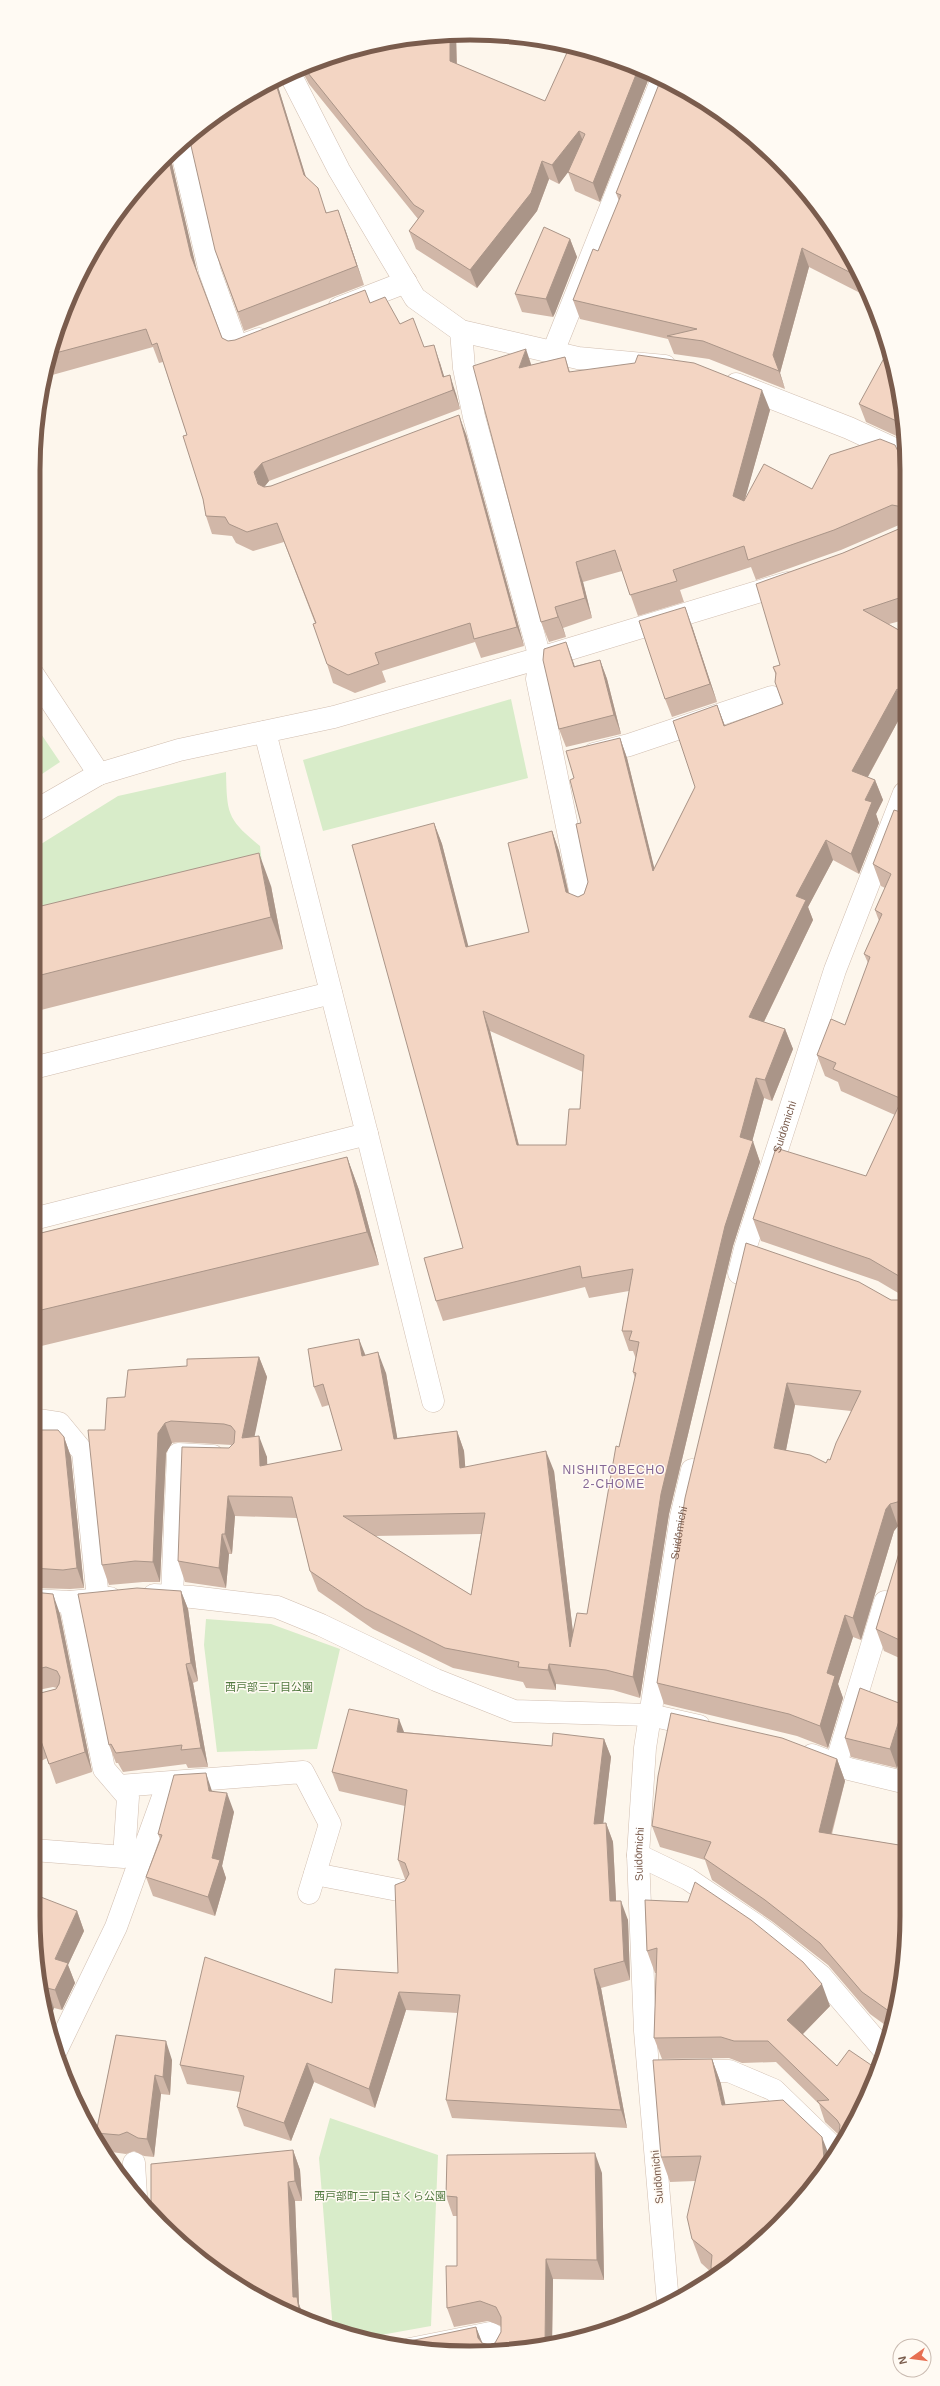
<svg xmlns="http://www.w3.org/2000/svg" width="940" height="2386" font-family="Arial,'Noto Sans JP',sans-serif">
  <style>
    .green { fill: #d8ecc9 }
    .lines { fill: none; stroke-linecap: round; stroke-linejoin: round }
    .minor-casing { stroke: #d1beb0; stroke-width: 23 }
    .minor { stroke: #fff; stroke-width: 22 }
    .wall { fill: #d1b7a8; fill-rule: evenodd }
    .shaded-wall { fill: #aa9588 }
    .building { fill: #f3d5c3; stroke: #aa9588; fill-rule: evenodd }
    .labels { text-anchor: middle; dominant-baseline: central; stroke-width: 3; stroke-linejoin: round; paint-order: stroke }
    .street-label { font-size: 11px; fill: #7a5c4d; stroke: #fffaf3 }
    .park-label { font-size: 11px; fill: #537a41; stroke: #fffaf3 }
    .neighbourhood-label { font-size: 12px; letter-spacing: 1px; fill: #846695; stroke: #fffaf3 }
    .rim { fill: none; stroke: #7a5c4d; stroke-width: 5 }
  </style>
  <rect width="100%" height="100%" fill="#fdf6ec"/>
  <path class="green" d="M511,699L528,778L323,831L303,760Z
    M33,722L60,762L33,780Z
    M226,772C227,814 227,819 260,846L264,879L33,937V849L118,796Z
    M206,1619L271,1624L340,1649L317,1749L217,1752L204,1645Z
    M330,2118L438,2155L431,2326L364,2338L333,2331L319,2158Z"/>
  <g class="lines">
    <g class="minor-casing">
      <g id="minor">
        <path d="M290,74L339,170L415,298L461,331L578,358L665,366"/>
        <path d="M180,144L210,272L237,347L259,339"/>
        <path d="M339,308L406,282"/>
        <path d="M461,331L464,368L474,417L540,658L537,679L583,905"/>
        <path d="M553,352L662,79"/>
        <path d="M736,384L849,428L903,453"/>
        <path d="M33,674L99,774"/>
        <path d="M594,754L629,745L772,697"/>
        <path d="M33,812L99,774L179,750L334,717L540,658L787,583"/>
        <path d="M33,1068L331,993"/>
        <path d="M367,1134L433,1401"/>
        <path d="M33,1219L367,1134L265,732"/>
        <path id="s1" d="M739,1273L745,1249L835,970L904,793"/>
        <path d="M33,1419L59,1423L83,1452L98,1599"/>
        <path d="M154,1595L192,1597L277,1607L321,1625L436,1680L514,1711L650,1715L699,1726"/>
        <path d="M172,1596L178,1454L213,1456"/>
        <path d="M33,1600L70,1602L110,1598"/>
        <path d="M812,1755L849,1769L907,1783"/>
        <path d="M836,1764L885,1602"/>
        <path d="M119,1786L303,1772L330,1824L309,1893"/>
        <path d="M33,1850L124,1857L128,1797L104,1769L70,1602"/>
        <path d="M638,1855L688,1879L766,1932L820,1975L884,2050"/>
        <path d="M315,1874L403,1891"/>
        <path d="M55,2053L116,1927L168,1783"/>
        <path d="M687,2071H729L774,2090L836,2150"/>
        <path d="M134,2163L136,2196"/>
        <path id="s2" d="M668,2303L645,2031L638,1855L645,1748L681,1517L692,1470"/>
        <path d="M410,2349L490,2333L496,2337V2352"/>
      </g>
    </g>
    <use href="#minor" class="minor"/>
  </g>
  <path class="wall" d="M456,35L457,64L545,101L637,66L646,71L649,78L600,202L575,191L568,172L559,184L549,179L537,211L477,288L416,249L409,231L418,219L309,84L301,69L330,56L413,37Z
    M661,79L862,277L868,297L809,267L780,373L785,389L709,359L674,354L668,339L580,319L573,300L598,251L619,201L616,193Z
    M276,80L306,177L327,213L345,229L364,285L244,331L215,250L252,91Z
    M170,155L197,273L222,338L228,341L235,340L370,303L400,324L440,363L444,377L456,394L460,409L269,481L264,487L271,486L466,434L524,646L481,658L475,642L382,671L386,682L355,693L333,683L327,664L315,623L284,542L253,551L236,543L232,536L212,534L206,516L203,499L187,435L163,362L159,363L153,347L45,377L48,357L78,277L123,204Z
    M570,239L577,257L555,313L553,317L522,312L515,294Z
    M565,357L570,372L770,410L745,498L812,489L903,462L904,620L889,624L904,633V710L868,777L875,780L883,800L876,814L879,823L859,874L833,860L808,907L813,920L764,1022L785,1029L793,1049L772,1101L764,1098L752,1141L760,1162L733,1246L669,1514L640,1698L613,1690L556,1684V1690L526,1688L523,1682L453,1668L373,1629L318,1591L310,1571L297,1518L235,1516L232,1554H229L226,1588L185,1582L178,1561L229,1448L232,1445L179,1442L172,1443L166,1453L160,1582H143L109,1585L102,1565L105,1430L125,1397L187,1366L259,1357L267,1377L254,1436L267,1457V1465L342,1450L329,1405L322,1407L314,1387L365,1355L386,1373L397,1438L457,1431L464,1451L465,1467L554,1471L573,1632L587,1614L619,1447L635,1378L633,1372L636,1359L633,1351H629L622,1331L629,1291L589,1298L585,1287L443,1321L436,1301L463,1248L434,823L442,844L468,947L529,932L552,831L559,851L569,894L578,897L584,894L588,882L581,823L574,778L620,738L627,758L654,868L695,787L717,705L725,726L783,705L775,682L776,676L773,667L780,665L843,553L901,528L903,526L899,525L841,550L756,580L751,567L680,590L684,602L638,616L622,571L583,582L592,618L563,628L566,637L549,642L541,622L531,365ZM490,1031L583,1072L580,1109L566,1145H519ZM481,1534L471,1595L375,1536Z
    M859,404L903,413V439L866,422Z
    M692,626L717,702L672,717L665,699Z
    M600,660L607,679L621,734L566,747L559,729L575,666Z
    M904,813L905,1297L878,1281L761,1241L753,1219L866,1176L895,1115L841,1091L838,1082L825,1076L817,1055L845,1025L868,963L864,954L879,921L875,910L885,888L881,886L873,864Z
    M271,886L283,949L33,1012V908Z
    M347,1157L359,1190L379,1265L33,1348V1235Z
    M746,1243L891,1300H903L905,1298L906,1524L898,1526L894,1531L861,1640L853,1637L838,1684L843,1698L828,1748L797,1736L664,1704L657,1683ZM795,1405L851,1411L830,1460L826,1463L786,1450Z
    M33,1430L64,1437L71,1457L84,1588L70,1589L33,1588Z
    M906,1530V1661L884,1651L876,1629Z
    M181,1591L188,1609L198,1681L193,1683L208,1767L188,1768L186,1764L123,1772L118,1763H116L109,1745Z
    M33,1592L60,1614L92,1772L56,1784L47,1758L33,1765V1695L56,1689L57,1688L53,1687L33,1691Z
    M904,1705L906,1711L907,1738L897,1768L851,1757L845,1738Z
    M404,1732L552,1746L604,1739L611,1757L603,1823H606L613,1842L616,1901L628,1920L630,1980L601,1988L627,2128L452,2118L446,2100L458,2013L406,2010L375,2108L314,2082L291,2141L244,2126L237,2107L240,2092L187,2084L180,2065L332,2003L398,1973L405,1881L406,1879H405L398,1860L405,1806L339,1791L332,1772Z
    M837,1759L845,1781L832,1834L899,1845L907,1916L892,2030L870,2014L828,1965L773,1922L712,1880L705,1860L660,1847L652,1826Z
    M212,1791L234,1812L222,1866L226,1878L215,1916L153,1896L146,1877L160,1839L158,1834Z
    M645,1900L830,2006L803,2034L837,2066L862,2109L842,2141L841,2137L825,2122L819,2104L776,2062L742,2063L729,2058L662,2059L654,2038L656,1973H655L647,1951Z
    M77,1911L84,1931L68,1965L75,1983L62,2010L54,2008L48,2025L41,2001Z
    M116,2035L172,2060L170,2095L161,2094L154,2157L144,2156L134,2151L126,2154L104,2151L101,2148L96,2133Z
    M712,2059L721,2084L712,2273L701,2263L692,2239L695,2181L670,2182L661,2157Z
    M293,2150L300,2170L302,2201H295L299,2304L304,2318L252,2295Z
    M602,2173L604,2280L553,2279L552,2345L413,2349L476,2327L482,2343L489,2345L495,2343L501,2332V2326L488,2321L454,2327L447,2308L457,2266V2216H453L446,2196Z"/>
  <path class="shaded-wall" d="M456,35L457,80L450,61V36Z
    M639,67L646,71L649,78L600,202L593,183Z
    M276,80L311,194L304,175L275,81Z
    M579,131L586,149L559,184L552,165Z
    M170,155L198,275L191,256L168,157Z
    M542,161L549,179L537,211L477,288L470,270Z
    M338,210L345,229L364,285L357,266Z
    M570,239L577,257L555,313L553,317L546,299Z
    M802,248L809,267L780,373L785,389L773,355Z
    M862,277L869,295L868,297L861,278Z
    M434,345L440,363L449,392L443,377Z
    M526,349L533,370L519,368Z
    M450,375L456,394L460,409L453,390Z
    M762,390L770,410L740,517L733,496Z
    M459,415L466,434L524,646L517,627Z
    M262,463L269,481L261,491L254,472Z
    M576,562L583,582L592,618L585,598Z
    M555,607L563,628L566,637L558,617Z
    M685,607L692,626L717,702L710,684Z
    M566,642L573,661L581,685L574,667Z
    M600,660L607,679L621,734L614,715Z
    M897,689L904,708V710L860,791L852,771Z
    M717,705L725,726H724Z
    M620,738L627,758L660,891L653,871Z
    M875,780L883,800L876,814L879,823L859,874L851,854L865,800Z
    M434,823L442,844L474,968L466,947Z
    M552,831L559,851L573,913L566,892Z
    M826,840L833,860L808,907L813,920L756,1038L749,1017L796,896Z
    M259,853L271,886L283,949L271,917Z
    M483,1011L490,1031L524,1166L517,1145Z
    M785,1029L793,1049L772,1101L765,1080Z
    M756,1078L764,1098L749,1153L753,1141L760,1162L733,1246L669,1514L640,1698L633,1677L661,1494L740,1137Z
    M347,1157L359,1190L379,1265L367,1232Z
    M359,1339L367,1359L362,1356Z
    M378,1352L386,1373L401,1459L394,1439Z
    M259,1357L267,1377L250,1458L242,1438Z
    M787,1383L795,1405L782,1470L774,1448Z
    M165,1423L172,1443L166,1453L160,1582L153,1562L158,1433Z
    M457,1431L464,1451L467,1488L460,1468Z
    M259,1436L267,1457L268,1487L260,1466Z
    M64,1437L71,1457L84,1588L77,1568Z
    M546,1451L554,1471L577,1667L570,1647Z
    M228,1496L235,1516L232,1554L225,1534Z
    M890,1504L898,1526L894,1531L861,1640L853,1618L886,1509Z
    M222,1534L229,1554L226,1588L219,1568Z
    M181,1591L188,1609L198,1681L191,1663Z
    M53,1594L60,1614L92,1772L85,1752Z
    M845,1615L853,1637L838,1684L843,1698L828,1748L820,1726L827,1673Z
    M186,1664L193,1683L208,1767L201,1748Z
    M549,1664L556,1684V1690L548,1670Z
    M904,1705L906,1711L907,1738L897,1768L890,1749Z
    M399,1719L406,1737L397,1732Z
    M604,1739L611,1757L601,1843L594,1824Z
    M837,1759L845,1781L826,1853L819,1832Z
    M206,1773L212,1791H209Z
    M227,1793L234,1812L222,1866L226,1878L215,1916L208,1897L212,1858Z
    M606,1823L613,1842L617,1919L610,1901Z
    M621,1901L628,1920L630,1980L624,1961Z
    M77,1911L84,1931L68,1965L75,1983L62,2010L55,1990V1959Z
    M594,1969L601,1988L627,2128L621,2110Z
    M822,1984L830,2006L795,2042L787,2020Z
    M47,1988L54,2008L48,2025L42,2002Z
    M399,1992L406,2010L375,2108L369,2089Z
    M166,2041L172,2060L170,2095L163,2077Z
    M712,2059L721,2084L731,2130L722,2105Z
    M307,2063L314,2082L291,2141L284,2123Z
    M155,2075L161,2094L154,2157L147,2139Z
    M822,2137L831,2160L825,2169Z
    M293,2150L300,2170L302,2201L295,2181Z
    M595,2153L602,2173L604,2280L597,2260Z
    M288,2182L295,2201L299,2304L304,2318L300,2316L293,2297Z
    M546,2259L553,2279L552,2345L545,2346Z
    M476,2327L484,2347L478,2338Z"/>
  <path class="building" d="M450,36V61L545,101L570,46L583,48L639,67L593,183L568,172L585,134L579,131L552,165L542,161L531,193L470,270L409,231L424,211L414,205L304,68L330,56L413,37Z
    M661,79L713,107L799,182L862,277L861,278L802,248L773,355L779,371L703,341L667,336L697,329L573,300L593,249L598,251L621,195L616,193Z
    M275,81L304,175L318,188L326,213L338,210L357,266L238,312L215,250L189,137L252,91Z
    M168,157L191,256L222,338L228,341L235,340L365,290L370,303L385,297L400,324L413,318L424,347L434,345L443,377L450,375L453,390L262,463L254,472L258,484L264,487L271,486L459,415L517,627L474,639L470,623L375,653L379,664L348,675L327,664L313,624L316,623L277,523L247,532L229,524L225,517L206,516L203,499L183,436L187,435L157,343L152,345L146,329L48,355L78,277L123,204Z
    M544,227L570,239L546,299L515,294Z
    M526,349L519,368L565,357L569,372L635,363L638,355L694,363L762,390L733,496L744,501L764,464L812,489L830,455L880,439L895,445L903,462V507L892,505L834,530L748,560L744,546L673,570L677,581L630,595L615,550L576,562L585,598L555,607L558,617L541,622L473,366Z
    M889,349L892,357L903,413V425L901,423L859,404Z
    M904,525V590L900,592L902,597L863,610L904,633V693L897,689L852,771L875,780L865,800L872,802L851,854L826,840L796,896L806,900L749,1017L785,1029L765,1080L756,1078L740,1137L753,1141L725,1226L661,1494L633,1677L606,1670L549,1664L548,1670L518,1667L519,1662L445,1648L365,1608L310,1571L292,1497L228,1496L225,1534H222L219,1568L178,1561L182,1447L229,1448L234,1443L235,1431L231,1426L224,1424L171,1421L165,1423L158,1433L153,1562L135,1561L102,1565L88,1430H105L107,1398L125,1397L128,1370L187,1366V1359L259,1357L242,1438L259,1436L260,1466L342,1450L323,1384L314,1387L308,1349L359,1339L362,1356L378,1352L394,1439L457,1431L460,1468L546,1451L570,1647L577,1613L587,1614L616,1446L619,1447L636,1373L633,1372L639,1342L629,1340L632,1331H622L633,1269L582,1278L580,1266L436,1301L424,1258L463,1248L352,845L434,823L466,947L529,932L508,843L552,831L566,892L578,897L584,894L588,882L576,824L581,823L570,780L574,778L566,751L620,738L653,871L695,787L673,721L717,705L724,726L783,704L775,682L776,673L773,667L780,665L756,584L843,553L901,528ZM483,1011L584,1055L580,1109H569L566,1145H517ZM485,1513L471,1595L343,1516Z
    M685,607L710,684L665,699L639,621Z
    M566,642L574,667L600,660L614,715L559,729L543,660L544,649Z
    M894,810L904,813L905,1282L904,1279L870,1259L753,1219L776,1148L866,1176L902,1099L833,1069L836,1063L817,1055L831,1019L845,1025L870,957L864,954L882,914L875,910L891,874L873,864Z
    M259,853L271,917L33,977V908Z
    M347,1157L367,1232L33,1312V1235Z
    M746,1243L859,1282L891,1300H903L905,1298L906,1504L901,1501L890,1504L886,1509L853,1618L845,1615L827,1673L835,1676L820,1726L789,1714L657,1683L685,1498ZM787,1383L861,1391L836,1443L830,1460L828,1459L826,1463L810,1455L774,1448Z
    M33,1430H58L64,1437L77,1568L63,1570L33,1568Z
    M906,1530V1643L876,1629Z
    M137,1588L181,1591L191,1663L186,1664L201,1748L181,1750L182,1745L116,1753L111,1744L109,1745L78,1594Z
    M33,1592L53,1594L85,1752L49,1764L40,1738L33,1742V1695L56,1689L59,1684L60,1677L57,1671L46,1667L33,1670Z
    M860,1688L904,1705L890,1749L845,1738Z
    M349,1709L399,1719L397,1732L552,1746L553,1733L604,1739L594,1824L606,1823L610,1901H621L624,1961L594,1969L621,2110L446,2100L460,1995L399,1992L369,2089L307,2063L284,2123L237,2107L244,2076L180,2065L205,1957L332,2003L335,1969L398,1973L395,1885L405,1881L409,1874L405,1863L398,1860L407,1790L332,1772Z
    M671,1713L782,1738L837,1759L819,1832L899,1845L907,1830V1916L894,2013L893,2014L862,1992L820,1943L765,1900L704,1858L711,1842L652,1826L658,1776Z
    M206,1773L209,1791L227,1793L212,1858L220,1860L208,1897L146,1877L162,1835L158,1834L174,1775Z
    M695,1882L751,1920L803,1962L822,1984L787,2020L837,2066L849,2050L877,2069L862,2109L846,2135L839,2133L840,2125L837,2120L817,2101L829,2100L768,2041H734L721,2037L654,2038L657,1948L647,1951L645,1900L688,1902Z
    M33,1894L77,1911L55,1959L68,1963L55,1990L47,1988L42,2002L33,1916Z
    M116,2035L166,2041L163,2077L155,2075L147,2139L138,2138L127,2132L119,2135L96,2133Z
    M712,2059L722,2105L783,2100L822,2137L825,2169L817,2182L779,2225L713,2279L711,2267L712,2255L692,2239L687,2217L701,2156L661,2157L653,2060Z
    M293,2150L295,2181L288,2182L293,2297H297L300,2316L252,2295L204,2263L151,2213V2164Z
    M595,2153L597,2260L546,2259L545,2346L498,2352L413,2349L395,2345L410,2341L476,2327L478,2338L482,2343L489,2345L495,2343L501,2332V2317L496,2307L480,2301L447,2308L446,2266H457V2197L446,2196L447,2155Z"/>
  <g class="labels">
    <g class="street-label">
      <text stroke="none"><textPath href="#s1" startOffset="153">Suidōmichi</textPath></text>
      <text stroke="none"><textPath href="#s2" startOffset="774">Suidōmichi</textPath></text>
      <text stroke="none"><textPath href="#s2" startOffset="450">Suidōmichi</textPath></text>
      <text transform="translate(657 2177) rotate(-95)">Suidōmichi</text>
    </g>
    <g class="park-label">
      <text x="269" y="1687">西戸部三丁目公園</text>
      <text x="380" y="2196">西戸部町三丁目さくら公園</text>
    </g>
    <g class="neighbourhood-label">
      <text x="614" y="1470">NISHITOBECHO<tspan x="614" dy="14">2-CHOME</tspan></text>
    </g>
  </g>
  <path d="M0 0H940V2386H0ZM470 40H470A430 430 0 0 1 900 470V1916A430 430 0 0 1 470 2346H470A430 430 0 0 1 40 1916V470A430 430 0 0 1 470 40Z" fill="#fffaf3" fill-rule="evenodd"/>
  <path class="rim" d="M470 40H470A430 430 0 0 1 900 470V1916A430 430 0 0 1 470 2346H470A430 430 0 0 1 40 1916V470A430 430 0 0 1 470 40Z"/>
  <g transform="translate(912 2358) rotate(256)"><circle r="19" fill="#fffaf3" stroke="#cabbb1"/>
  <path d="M0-3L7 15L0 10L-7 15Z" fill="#e76f51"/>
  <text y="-6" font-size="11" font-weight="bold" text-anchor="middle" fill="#7a5c4d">N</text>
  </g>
</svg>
